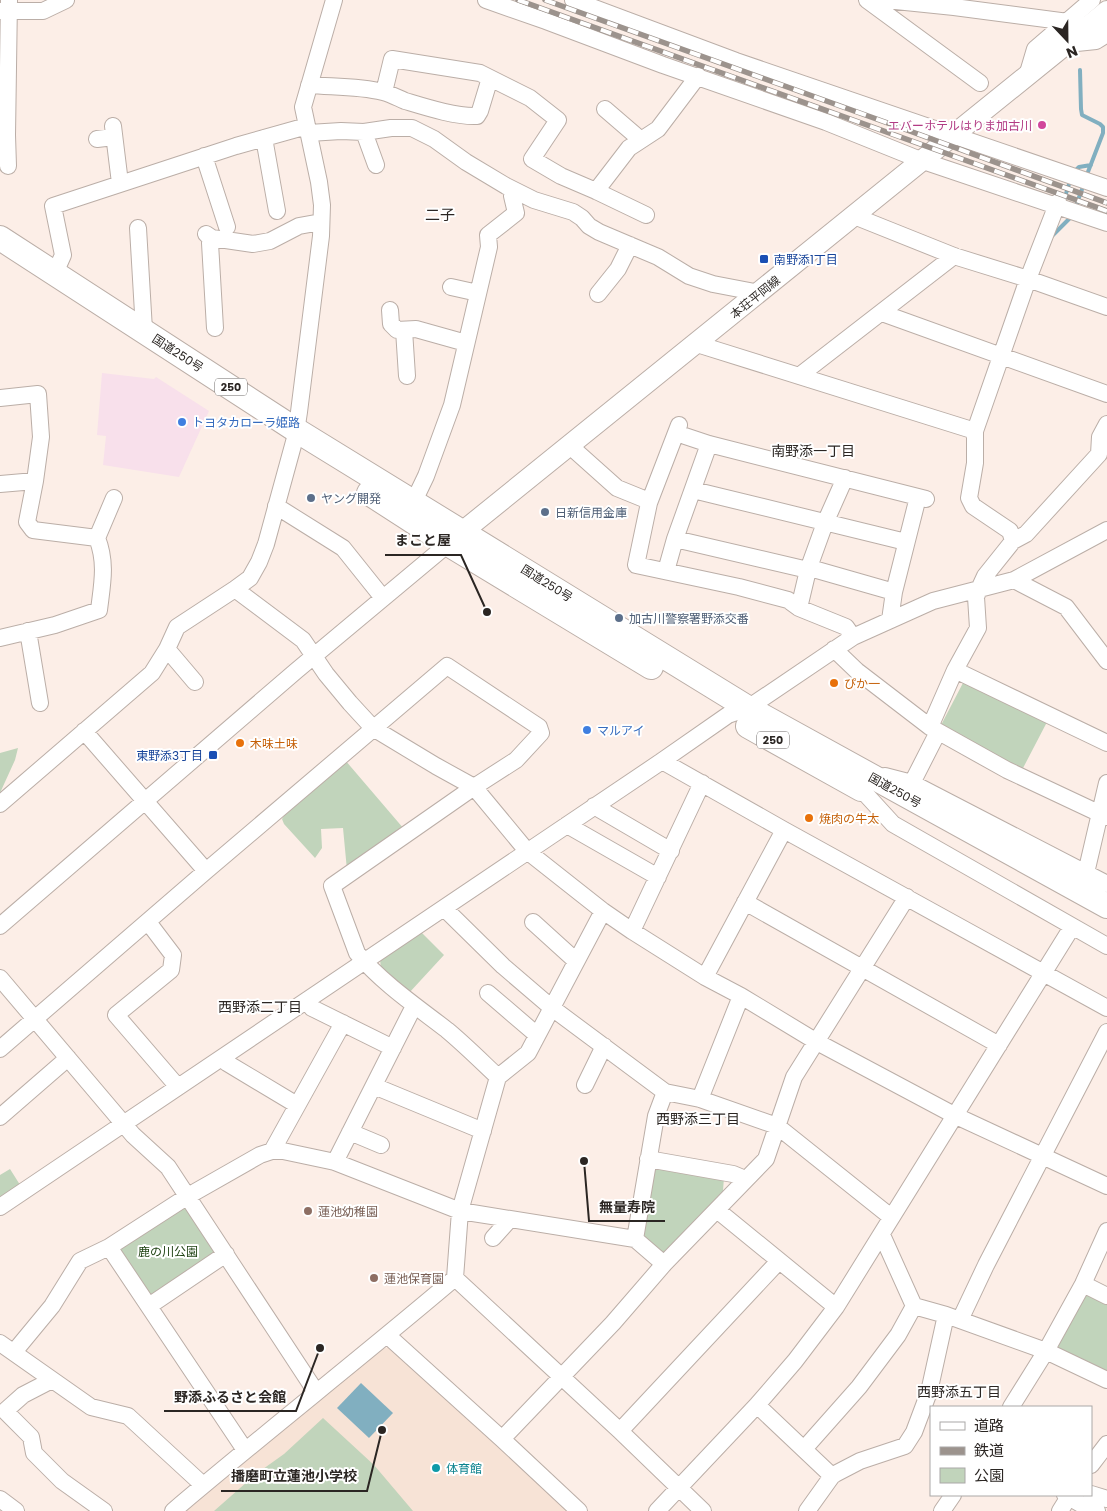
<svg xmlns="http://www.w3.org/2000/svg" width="1107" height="1511" font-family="Poppins,'Noto Sans JP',sans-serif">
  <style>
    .commercial { fill: #f8e0eb }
    .built { fill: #f7e3d6 }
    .green { fill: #c1d4bb }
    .water { fill: #81afc0 }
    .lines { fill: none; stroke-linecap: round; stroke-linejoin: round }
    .stream { stroke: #81afc0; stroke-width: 4 }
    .minor-casing { stroke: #bbaea7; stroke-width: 18 }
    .major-casing { stroke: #bbaea7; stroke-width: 22 }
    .highway-casing { stroke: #bbaea7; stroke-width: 26 }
    .minor { stroke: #fff; stroke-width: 16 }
    .major { stroke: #fff; stroke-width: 20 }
    .highway { stroke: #fff; stroke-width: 24 }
    .rail-casing { stroke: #9c938d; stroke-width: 5.5 }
    .rail { stroke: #fff; stroke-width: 4; stroke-dasharray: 11; stroke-linecap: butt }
    .hotel-dot { fill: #d1479c; stroke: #fff; stroke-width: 2 }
    .transit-dot { fill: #1a4fb4; stroke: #fff; stroke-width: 2 }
    .shop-dot { fill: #3f7fe0; stroke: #fff; stroke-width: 2 }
    .service-dot { fill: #5c6f8a; stroke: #fff; stroke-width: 2 }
    .food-dot { fill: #e8710a; stroke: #fff; stroke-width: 2 }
    .education-dot { fill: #8d6e63; stroke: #fff; stroke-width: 2 }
    .culture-dot { fill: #0f9aa8; stroke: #fff; stroke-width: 2 }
    .labels { text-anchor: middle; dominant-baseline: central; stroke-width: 4; stroke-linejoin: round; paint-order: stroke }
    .shield { fill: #fff; stroke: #6b6765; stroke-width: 1 }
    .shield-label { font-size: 11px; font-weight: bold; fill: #2b2623 }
    .hotel-label { font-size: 12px; fill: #b23c85; stroke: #fff; text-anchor: end }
    .transit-label { font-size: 12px; fill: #164399; stroke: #fff; text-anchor: start }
    .street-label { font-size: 12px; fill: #2b2623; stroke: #fff }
    .shop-label { font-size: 12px; fill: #366cbe; stroke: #fff; text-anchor: start }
    .service-label { font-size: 12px; fill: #4e5e75; stroke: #fff; text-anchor: start }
    .food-label { font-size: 12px; fill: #c56008; stroke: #fff; text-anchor: start }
    .education-label { font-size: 12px; fill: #785e54; stroke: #fff; text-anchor: start }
    .park-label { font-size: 12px; fill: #204314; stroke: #fff }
    .culture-label { font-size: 12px; fill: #0d838f; stroke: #fff; text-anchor: start }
    .neighbourhood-label { font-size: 14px; fill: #2b2623; stroke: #fff }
    .quarter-label { font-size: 15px; fill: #2b2623; stroke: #fff }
    .leader { fill: none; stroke: #2b2623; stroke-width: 2 }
    .callout-dot { fill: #2b2623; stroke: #fff; stroke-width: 2 }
    .callout-label { font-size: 14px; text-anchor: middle; font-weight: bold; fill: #2b2623; stroke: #fff; stroke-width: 4; stroke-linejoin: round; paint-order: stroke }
  </style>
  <rect width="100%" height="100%" fill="#fceee7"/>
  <path class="commercial" d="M102,373L154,379L156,377L209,411L179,477L103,465L106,436L97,435Z"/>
  <path class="built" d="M393,1347L567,1511H184L380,1349Z"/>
  <path class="green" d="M964,681L1047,722L1022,770L940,727Z
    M18,748L15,760L0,793V753Z
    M345,760L404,829L347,870L343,828L321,829L322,848L315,858L284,824L282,819L286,813Z
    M420,931L444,955L409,993L381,969L380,959Z
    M663,1166L724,1177L723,1191L666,1252L658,1253L643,1240L652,1170Z
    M10,1169L22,1188L0,1201V1175Z
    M185,1203L219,1254L151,1300L116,1249Z
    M1089,1294L1107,1303V1373L1061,1352L1058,1346L1083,1296Z
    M323,1418L374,1465L413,1511H214L256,1474L284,1454Z"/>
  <path class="water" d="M361,1383L393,1413L369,1438L337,1408Z"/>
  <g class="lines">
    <path class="stream" d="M1080,70L1081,109L1082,115L1100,124L1103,127V133L1086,177
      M1074,172L1079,167L1091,165
      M1064,200L1070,181
      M1075,208L1084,184
      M1052,236L1072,216"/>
    <g class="minor-casing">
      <path id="minor" d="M486,0L546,21L663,65L826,122L923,161L1107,223
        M573,0L736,61L1107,188
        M867,0L980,83
        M886,0L954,7L1107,27
        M0,11H43L66,0
        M1067,44L1096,41L1107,34
        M1027,76L1035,49L1092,0
        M309,85C334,87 359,86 383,92C391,94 398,98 405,101C425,107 456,117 477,116L480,111L490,78
        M384,92L392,59L480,73L530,98L558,120L532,159L561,176L596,191L646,215
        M605,109L641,140
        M113,126L120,183
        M364,132L376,165
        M309,133L341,131L364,132L391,128H412L434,139L466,162L506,186L534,200L573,212L582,218L589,226L599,232L658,257L689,276L713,284L760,293
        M264,138L277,211
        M97,139L114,137
        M204,156L227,227
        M8,166L7,135L9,0
        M596,191L629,148L658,129L698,76
        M854,216L954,256L1028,279L1107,307
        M138,228L144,330
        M206,234L212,238L253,244L270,241L299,226L321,222
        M212,238L210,243L215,328
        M55,273L63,255L53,206L236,146L307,126
        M451,287L478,293
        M598,294L618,269L630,245
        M390,310L391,324L397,330L416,329L466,343
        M882,313L1107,394
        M404,330L407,376
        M697,344L975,431
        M799,376L954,256
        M0,398L38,394L41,437L35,481L27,522L33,530L97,538
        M679,425L649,503L636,565L739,587L788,600L799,608L846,627L853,637
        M685,436L709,444L926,499
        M570,446L617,488L649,501
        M0,484L35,481
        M693,490L906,542
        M414,501L426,476L452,405L489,247L488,235L516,213L512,196L514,191
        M276,506L343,548L383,598
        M675,539L808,570H817L894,592
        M1013,541L1026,534L1099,454L1100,437L1107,424
        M666,571L675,539L709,444
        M1014,580L1066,607L1107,661
        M235,589L303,640L326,674L350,703L373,728L436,766L474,787L527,851L603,911L632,931L705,977L741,996L817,1042L954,1115L1107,1186
        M799,608L808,570L825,523L845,478
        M890,620L894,592L918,497
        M28,631L40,703
        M0,638L55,625L99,610C102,585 107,563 97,538L114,498
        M167,649L195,682
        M834,649L857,671L930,727L1007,770L1107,817
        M955,670L978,628L976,597L979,589L985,576L1013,541L1010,531L973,506L969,498L975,463V431L1028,279L1058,202
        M930,727L955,670L1107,743
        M84,731L206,871
        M662,761L784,830L1107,1008
        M885,776L912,783L1107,884
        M912,783L938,732
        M861,789L893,824L1107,946
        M0,804L152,673L167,649L177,627L235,589L250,578L259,562L266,544L295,438L299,412L321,236L322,205L319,182L303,107L334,0
        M594,806L671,851
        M567,825L658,877
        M1086,873L1107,783
        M745,902L999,1045
        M444,908L503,966L552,1008L665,1092L700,1099L777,1126L891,1217
        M148,922L173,955L171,970L116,1015L178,1087
        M533,922L576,961
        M0,926L296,671L448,544
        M632,931L702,783
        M705,977L784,830
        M0,978L133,1135L168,1167L316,1392
        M488,993L537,1035
        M307,1001L312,1008L393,1048
        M0,1049L206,871L447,666L539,727L541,733L516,760L474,787L332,886L357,953C382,983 416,1006 447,1030C465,1045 481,1061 498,1077
        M222,1058L227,1063L297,1105
        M585,1085L604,1046
        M374,1086L483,1131
        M700,1099L741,996
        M0,1117L68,1058
        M350,1132L381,1145
        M272,1151L343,1023
        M648,1159L733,1174L745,1179
        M335,1162L414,1006
        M0,1207L662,761L728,715L748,708L853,637L933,601L1014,580L1107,530
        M717,1210L836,1307
        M882,1235L914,1306L946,1315L1046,1351L1107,1380
        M493,1238L510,1219
        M635,1239L656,1116L665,1092
        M109,1247L245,1450
        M455,1278L620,1431L703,1511
        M1083,1284L1107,1296
        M149,1306L226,1254
        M960,1320L986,1265L1107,1032
        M387,1335L502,1439L579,1511
        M0,1343L91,1407L128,1416L203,1485
        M14,1352L52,1306L80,1261L109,1247L188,1196L260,1155L272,1151H283L335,1162L460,1211L635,1239L664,1264
        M52,1380L23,1395L5,1411L31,1437L34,1453L62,1481L104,1511
        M757,1405L832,1476
        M1011,1407L1046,1351L1083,1284L1107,1231
        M620,1431L779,1261
        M502,1439L613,1323L664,1264L766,1159L794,1077L907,897
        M804,1449L859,1387L898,1335L914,1306
        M1091,1465L1107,1444
        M1091,1494L1107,1499
        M1065,1495L1086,1507L1097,1511
        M0,1499L16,1511
        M173,1511C266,1432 362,1357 455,1278L460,1211L498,1077L528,1053L603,911
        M657,1511L757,1405L795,1361L836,1307L1072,927
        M807,1511L832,1476L835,1474L860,1461L905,1446L914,1432L929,1392L946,1315
        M942,1511L953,1495
        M1060,1511L1070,1495"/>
    </g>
    <g class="major-casing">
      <path id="major" d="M451,541L1107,11"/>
    </g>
    <g class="highway-casing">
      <path id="highway" d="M0,238L296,430L748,708L1107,906
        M369,493L448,544L651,667
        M748,726L861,789"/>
    </g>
    <use href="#minor" class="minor"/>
    <use href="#major" class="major"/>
    <use href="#highway" class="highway"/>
    <g class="rail-casing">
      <path id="rail" d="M518,0L1107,211
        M545,0L896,126L1107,203"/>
    </g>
    <use href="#rail" class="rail"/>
  </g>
  <circle class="hotel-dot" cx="1042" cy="125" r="5"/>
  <g class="transit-dot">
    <rect x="759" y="254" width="10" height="10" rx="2.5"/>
    <rect x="208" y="750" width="10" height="10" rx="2.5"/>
  </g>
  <g class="shop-dot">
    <circle cx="182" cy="422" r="5"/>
    <circle cx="587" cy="730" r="5"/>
  </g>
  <g class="service-dot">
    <circle cx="311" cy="498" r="5"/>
    <circle cx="545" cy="512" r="5"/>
    <circle cx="619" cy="618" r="5"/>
  </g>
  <g class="food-dot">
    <circle cx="834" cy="683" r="5"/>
    <circle cx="240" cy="743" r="5"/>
    <circle cx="809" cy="818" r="5"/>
  </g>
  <g class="education-dot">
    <circle cx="308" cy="1211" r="5"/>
    <circle cx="374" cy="1278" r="5"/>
  </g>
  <circle class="culture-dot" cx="436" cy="1468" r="5"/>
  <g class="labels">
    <g class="shield">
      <rect x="215" y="378.5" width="32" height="17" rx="4"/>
      <rect x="757" y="731.5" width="32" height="17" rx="4"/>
    </g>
    <g class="shield-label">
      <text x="231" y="387">250</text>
      <text x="773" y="740">250</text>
    </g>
    <g class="hotel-label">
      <text x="1032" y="125">エバーホテルはりま加古川</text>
    </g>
    <g class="transit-label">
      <text x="774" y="259">南野添1丁目</text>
      <text x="203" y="755" text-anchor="end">東野添3丁目</text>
    </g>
    <g class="street-label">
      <text transform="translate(755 297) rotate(-39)">本荘平岡線</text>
      <text transform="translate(178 353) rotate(33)">国道250号</text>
      <text transform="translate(547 583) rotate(32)">国道250号</text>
      <text transform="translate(895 790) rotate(29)">国道250号</text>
    </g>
    <g class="shop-label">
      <text x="192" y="422">トヨタカローラ姫路</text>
      <text x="597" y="730">マルアイ</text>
    </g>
    <g class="service-label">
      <text x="321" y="498">ヤング開発</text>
      <text x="555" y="512">日新信用金庫</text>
      <text x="629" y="618">加古川警察署野添交番</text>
    </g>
    <g class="food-label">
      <text x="844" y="683">ぴか一</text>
      <text x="250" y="743">木味土味</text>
      <text x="819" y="818">焼肉の牛太</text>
    </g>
    <g class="education-label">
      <text x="318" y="1211">蓮池幼稚園</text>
      <text x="384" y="1278">蓮池保育園</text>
    </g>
    <g class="park-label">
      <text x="168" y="1251">鹿の川公園</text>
    </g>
    <g class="culture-label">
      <text x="446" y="1468">体育館</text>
    </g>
    <g class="neighbourhood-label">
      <text x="813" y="451">南野添一丁目</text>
      <text x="260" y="1007">西野添二丁目</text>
      <text x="698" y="1119">西野添三丁目</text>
      <text x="959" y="1392">西野添五丁目</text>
    </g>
    <g class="quarter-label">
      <text x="440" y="214">二子</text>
    </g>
  </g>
  <path class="leader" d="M487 612L461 555H385M584 1161L589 1221H665M320 1348L296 1411H164M382 1430L367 1491H221"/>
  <g class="callout-dot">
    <circle cx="487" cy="612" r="5"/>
    <circle cx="584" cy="1161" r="5"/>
    <circle cx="320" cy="1348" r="5"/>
    <circle cx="382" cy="1430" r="5"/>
  </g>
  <g class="callout-label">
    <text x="423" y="545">まこと屋</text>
    <text x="627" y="1212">無量寿院</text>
    <text x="230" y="1402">野添ふるさと会館</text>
    <text x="294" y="1481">播磨町立蓮池小学校</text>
  </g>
  <rect x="930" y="1406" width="162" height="90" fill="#ffffff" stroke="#aaa8a7"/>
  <rect x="940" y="1422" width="25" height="8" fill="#ffffff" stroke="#aaa8a7"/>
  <text x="974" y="1431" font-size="15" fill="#2b2623">道路</text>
  <rect x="940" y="1447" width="25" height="8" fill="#9c938d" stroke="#aaa8a7"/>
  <text x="974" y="1456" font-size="15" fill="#2b2623">鉄道</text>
  <rect x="940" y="1468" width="25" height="15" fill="#c1d4bb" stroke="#aaa8a7"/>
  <text x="974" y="1481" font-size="15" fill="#2b2623">公園</text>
  <g transform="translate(1067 40) rotate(158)" stroke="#ffffff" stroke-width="4" paint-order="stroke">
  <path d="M0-4L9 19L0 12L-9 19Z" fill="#2b2623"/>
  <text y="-8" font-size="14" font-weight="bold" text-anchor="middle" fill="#2b2623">N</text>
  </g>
</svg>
